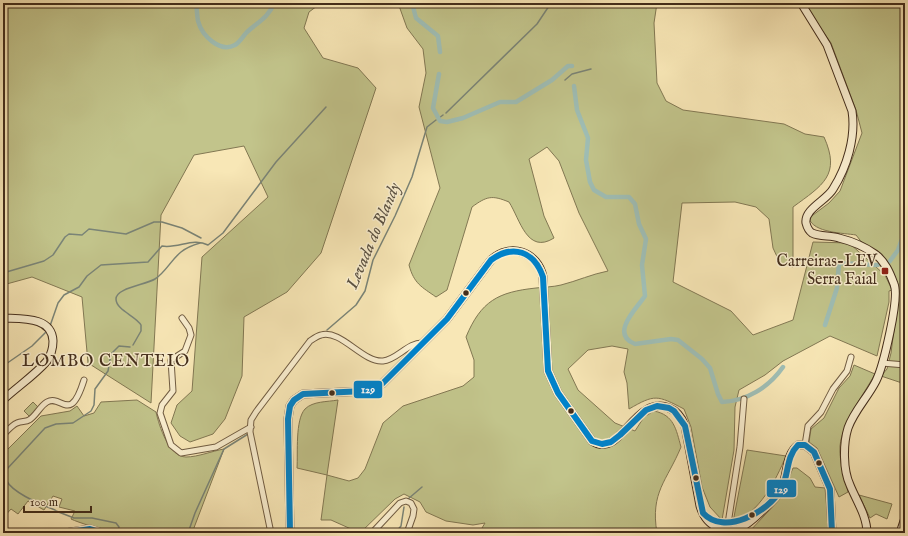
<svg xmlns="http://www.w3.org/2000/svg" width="908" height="536" font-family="'IM FELL English',serif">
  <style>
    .green { fill: #c2c48b; stroke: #827853 }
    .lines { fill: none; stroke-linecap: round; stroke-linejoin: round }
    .stream { stroke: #7a8477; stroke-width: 1.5 }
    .canal { stroke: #9fbeb5; stroke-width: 4.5 }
    .street-casing { stroke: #705c42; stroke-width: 7 }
    .secondary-casing { stroke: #432d1b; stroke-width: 9 }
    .street { stroke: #faefd0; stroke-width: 5 }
    .secondary { stroke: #faefd0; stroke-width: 7 }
    .bus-1-casing { stroke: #faefd0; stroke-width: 9 }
    .bus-1 { stroke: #0082ca; stroke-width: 6 }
    .poi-dot { fill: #8f2418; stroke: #faefd0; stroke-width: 1.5 }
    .bus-dot { fill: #432d1b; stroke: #faefd0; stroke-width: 1.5 }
    .labels { text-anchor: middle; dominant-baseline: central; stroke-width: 3; stroke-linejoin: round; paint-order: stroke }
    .poi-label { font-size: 16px; fill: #432d1b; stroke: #faefd0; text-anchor: end }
    .water-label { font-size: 17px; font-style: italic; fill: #5a5142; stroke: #faefd0 }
    .neighbourhood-label { font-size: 17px; letter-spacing: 1px; fill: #432d1b; stroke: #faefd0 }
    .line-badge { stroke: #faefd0; stroke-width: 1.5 }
    .badge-label { font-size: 11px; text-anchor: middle; font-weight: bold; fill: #fff }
  </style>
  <rect width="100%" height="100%" fill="#f8e7b6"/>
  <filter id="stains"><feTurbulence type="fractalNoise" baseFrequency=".005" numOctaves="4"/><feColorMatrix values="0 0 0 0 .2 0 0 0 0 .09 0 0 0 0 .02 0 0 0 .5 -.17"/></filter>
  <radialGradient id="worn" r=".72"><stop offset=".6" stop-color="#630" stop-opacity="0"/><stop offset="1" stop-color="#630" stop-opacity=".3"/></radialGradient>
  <path class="green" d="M4,3H321L309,12L304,28L323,58L358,68L376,88L321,253L287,292L244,317L242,376L225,419L213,434L190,442L180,436L171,423L177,405L192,391L202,257L268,197L244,146L194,155L161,215L151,403L88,363L82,297L32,277L3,285V44L7,41Z
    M398,3H657L654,23L657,83L666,101L683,110L784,124L805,134L824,137C841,175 823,185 793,207V267L780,263L773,248L769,219L756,207L735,202L682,203L673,282L731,311L753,335L793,320L813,242L849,243L885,275L892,290L889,291V302L877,356L830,336L783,361L765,375L739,390L735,407L734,450L722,520L710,507L702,487L691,427L684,409C657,395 655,394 629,409L627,383L624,372L628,349L612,346L588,350L568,369L578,390L615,423L635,431L644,417L654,411C674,415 676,429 681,447C667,481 650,492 657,533H479L485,523L473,525L446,521L426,512L420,502L404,494L395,499L360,533L331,520H321L327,475L297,468C298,453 295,420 305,409C313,401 327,402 338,400L327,475L349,481L358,478L365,469L383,423L403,406L463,386L474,377V360L466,337C481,301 498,292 536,288C544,287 553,287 561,285C577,281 592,274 608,271L579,213L559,161L547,147L529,159L544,216L554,238C527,255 520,219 509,202C492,195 487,196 472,207L447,290L436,297C422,287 414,284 409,265L440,188L419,107L426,73L423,49L407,28Z
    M803,3H905V384L881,376L887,369L891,353L899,291L885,263L867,249L856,235C844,233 813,233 809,218L829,203L840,191L862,133L856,110L831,43Z
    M854,365L875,374C864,394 842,423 840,446C839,462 845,477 848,492L839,497L817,448L809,442L811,429L824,418L839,388L850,376Z
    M137,400L156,412C159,426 169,457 186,457C198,457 212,451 224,449L192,533H105C100,528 79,523 71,519L75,511L59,507L62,499L53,496L44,510L28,501L18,514L11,509L3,518V454L41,416L70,411L77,406L84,416L94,413L101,402Z
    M33,402L39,408L30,417L24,411Z
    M747,450L786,456C776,480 759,514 733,522Z
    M793,468H797L810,478L815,487L825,488L829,533H748L780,499Z
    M859,495L892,504L887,519L876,514L870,518Z"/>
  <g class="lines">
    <path class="stream" d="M565,80L572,74L591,69
      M446,113L537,24L551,3
      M439,118L443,115
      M3,273L44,261L53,255L65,237L69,234L82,235L89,229L126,234L154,222H162L182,228L201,238
      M50,326L58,303L64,295L79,287L87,276L101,265L148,262L162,246C178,249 193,237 208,245L223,233L276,162L326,107
      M327,330L356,305L365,291L373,260L395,216L412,177L427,127L436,120
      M133,345L141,331V325C136,316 116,310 116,299C116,288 145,285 155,279C165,273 171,260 181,252C186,248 193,245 200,243
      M3,366L32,346L47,331
      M408,499L422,487
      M55,510C42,505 8,491 5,477L7,469L45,428L56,424L73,423L91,411L94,405L95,389L108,371L111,354L119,346L130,347
      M56,511L74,518H92L116,523L119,527L118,533
      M188,533L195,513L224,449L248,434
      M395,533L401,526L404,507"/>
    <path class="canal" d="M196,3C197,9 197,16 198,21C202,36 220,53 235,45C240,42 243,36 247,32C258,22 269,17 274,3
      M412,3L416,18L438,36L440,52
      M439,74L433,108L440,121L447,122L463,118L500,102H516L552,80L568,66H572
      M574,86L577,110L588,138L586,160L590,182L594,190L606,197H629L635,204L639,224L646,239L642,265L645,296C637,308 609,334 635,344L671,339L678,340L702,359L710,368L718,394L722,402C747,401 769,387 783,367
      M905,139V145
      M890,261L898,250L905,231
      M825,325L837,288L839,263L878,265"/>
    <g class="street-casing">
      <path id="street" d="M182,318L189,328L191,335L185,351L171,360L173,391L162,405L160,413L171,445L181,453L216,447L251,427
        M882,363L905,365
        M3,435C7,431 12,425 17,423C21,421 26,422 29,420C36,416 40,406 47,402C62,394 70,425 84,380
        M805,445L808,426L821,412L833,389L847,371L851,357
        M727,530L740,447L744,399
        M271,533L250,432L251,420L256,412L310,341C313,339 317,336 321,335C341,329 363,363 383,361C397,360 408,342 423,343
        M372,533L400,503L406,501L411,503L414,509L413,516L407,533"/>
    </g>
    <g class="secondary-casing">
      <path id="secondary" d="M801,3L827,45L852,111C856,137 847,167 833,189C827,200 804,209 806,223C807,227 809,231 812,233C820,237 831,235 839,238C851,241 865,247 875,254C885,261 890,273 894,284C900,298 883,367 876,381C868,397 854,411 848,428C843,444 843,470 850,485C856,500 867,516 867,533
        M3,318C21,319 52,316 53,341C53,348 51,355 47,361C35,375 17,387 3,400
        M3,532L9,533
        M65,533L90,529L102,533
        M290,533L288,419L290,406L294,400L303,394L364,391L382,384L447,319L491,260C510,242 538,252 543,277L548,371L558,393L592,441C621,460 634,394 669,408C677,411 682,418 685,426L700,506C703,516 708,524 719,528C725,531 733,530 740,528C751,523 776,499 782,487C788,474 785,455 798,445H805L814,452L830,489L832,533
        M900,533L905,518"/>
    </g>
    <use href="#street" class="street"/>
    <use href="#secondary" class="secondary"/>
    <g class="bus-1-casing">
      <path id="bus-1" d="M65,533L90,529L102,533
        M290,533L288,419L290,406L294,400L303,394L364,391L382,384L447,319L491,260C513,244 534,251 543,277L548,371L558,393L592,441L602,444L611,442L620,435L646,410L657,406L669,408L674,411L685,426L703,513C724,536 768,513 782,488C789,473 786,457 798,445H805L814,452L830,489L832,533"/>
    </g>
    <use href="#bus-1" class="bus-1"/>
  </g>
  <rect class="poi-dot" x="881" y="267" width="8" height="8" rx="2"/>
  <g class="bus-dot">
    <circle cx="466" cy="293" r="3.5"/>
    <circle cx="332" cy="393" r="3.5"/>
    <circle cx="571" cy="411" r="3.5"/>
    <circle cx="819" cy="463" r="3.5"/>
    <circle cx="696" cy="478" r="3.5"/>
    <circle cx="752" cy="515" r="3.5"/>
  </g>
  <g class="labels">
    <g class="poi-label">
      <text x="877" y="262">Carreiras-LEV<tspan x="877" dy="18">Serra Faial</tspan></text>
    </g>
    <g class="water-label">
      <text transform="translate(374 236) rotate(-67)">Levada do Blandy</text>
    </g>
    <g class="neighbourhood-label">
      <text x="106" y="361">LOMBO CENTEIO</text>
    </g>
  </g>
  <g class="line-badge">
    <rect x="353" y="380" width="30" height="19" rx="4" fill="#0082ca"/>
    <rect x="766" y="479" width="31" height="19" rx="4" fill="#0082ca"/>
  </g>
  <g class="badge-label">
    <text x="368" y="393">129</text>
    <text x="781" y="493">129</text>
  </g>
  <rect width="908" height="536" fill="none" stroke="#f8e7b6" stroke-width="16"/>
  <rect x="4" y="4" width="900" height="528" fill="none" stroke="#432d1b" stroke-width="2"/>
  <rect x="8" y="8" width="892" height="520" fill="none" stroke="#432d1b"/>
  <path d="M24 506v6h67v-6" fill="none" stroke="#432d1b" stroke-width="2"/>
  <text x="30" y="506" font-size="12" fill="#432d1b" stroke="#faefd0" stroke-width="3" paint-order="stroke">100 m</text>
  <rect width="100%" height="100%" filter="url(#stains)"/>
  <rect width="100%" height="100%" fill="url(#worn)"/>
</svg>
